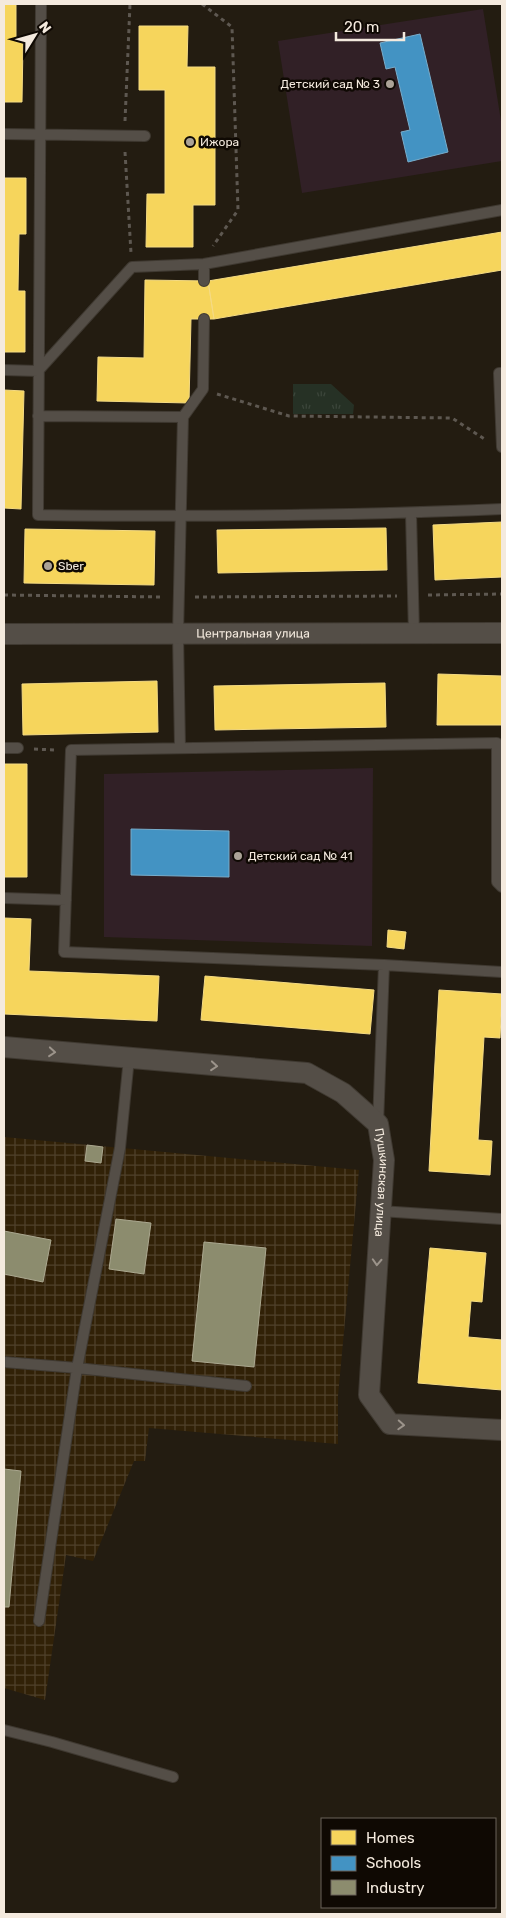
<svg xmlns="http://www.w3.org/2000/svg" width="506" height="1918" font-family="Rubik,sans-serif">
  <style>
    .industrial { fill: url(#industrial-grid) }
    .education { fill: #312026 }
    .grass { fill: url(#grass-tufts) }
    .homes { fill: #f6d55c; stroke: #f5db83 }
    .schools { fill: #4393c3; stroke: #78adcb }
    .industry { fill: #8c8c6e; stroke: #aba890 }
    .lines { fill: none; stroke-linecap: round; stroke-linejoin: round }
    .service-casing { stroke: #3f3931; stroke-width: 12 }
    .minor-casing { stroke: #3f3931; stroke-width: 22 }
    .path { stroke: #5e5851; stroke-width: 3; stroke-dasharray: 4 4; stroke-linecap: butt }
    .service { stroke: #544e47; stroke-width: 10 }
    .minor { stroke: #544e47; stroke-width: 20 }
    .oneway { stroke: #9c948b }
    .poi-dot { fill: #aba296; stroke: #0f0903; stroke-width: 2 }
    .labels { text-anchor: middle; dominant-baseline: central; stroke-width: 5; stroke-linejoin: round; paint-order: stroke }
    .poi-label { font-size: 12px; fill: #f4eade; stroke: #0f0903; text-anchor: start }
    .street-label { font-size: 12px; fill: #f4eade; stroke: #0f0903 }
  </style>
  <defs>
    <pattern id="industrial-grid" width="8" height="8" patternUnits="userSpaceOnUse" patternTransform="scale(1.25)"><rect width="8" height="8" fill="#312107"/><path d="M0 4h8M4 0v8" fill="none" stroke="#4f412b"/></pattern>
    <pattern id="grass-tufts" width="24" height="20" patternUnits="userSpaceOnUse" patternTransform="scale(1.25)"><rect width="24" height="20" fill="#263125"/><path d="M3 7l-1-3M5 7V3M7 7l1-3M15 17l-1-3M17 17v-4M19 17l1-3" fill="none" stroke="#3b453a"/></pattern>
  </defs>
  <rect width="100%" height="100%" fill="#231c11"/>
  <path class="industrial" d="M4,1137L359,1170L338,1396V1444L149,1428L145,1461H134L93,1561L66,1555L45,1700L4,1688Z"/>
  <path class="education" d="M483,9L502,127V161L302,193L278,41Z
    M373,768L372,946L104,937V774Z"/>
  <path class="grass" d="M293,384H331L354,405L353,414H293Z"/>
  <path class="homes" d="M4,4H16V42H23L22,102H4Z
    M139,26H188L187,67H215V205H193V247H146L147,194H165V90H139Z
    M4,178H26V234H19L18,291H25V352H4Z
    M502,232V270L214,319L208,281Z
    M145,280L208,281L214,319H191L189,403L97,401L98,357L144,358Z
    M4,390L24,391L21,509L4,508Z
    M502,522V577L435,580L433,525Z
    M386,528L387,570L218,573L217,530Z
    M25,529L155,531L154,585L24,583Z
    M438,674L502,676V725H437Z
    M157,681L158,732L23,735L22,684Z
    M385,683L386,727L215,730L214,686Z
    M4,764H27V877H4Z
    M4,918L31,919L29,971L159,976L157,1021L4,1014Z
    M388,930L406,932L404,949L387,947Z
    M205,976L374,990L370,1034L201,1020Z
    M439,990L502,994L500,1038L484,1037L478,1140L492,1141L490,1175L429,1171Z
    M430,1248L486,1253L482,1302L471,1301L468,1337L502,1340V1390L418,1383Z"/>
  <path class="schools" d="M420,34L448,152L408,162L401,132L410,130L395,67L386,69L380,43Z
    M131,829L229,831V877L131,875Z"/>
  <path class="industry" d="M87,1145L103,1147L101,1163L85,1161Z
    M116,1219L151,1223L144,1274L109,1269Z
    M4,1231L51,1240L43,1282L4,1274Z
    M204,1242L266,1248L254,1367L192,1361Z
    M4,1469L21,1471L9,1607H4Z"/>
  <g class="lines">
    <g class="service-casing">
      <path id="service" d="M41,4L38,515C193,517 347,516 502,509
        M4,134L145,136
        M204,281V264
        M4,370L38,371L132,267L204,264L502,210
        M502,373H499L502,447
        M38,416L183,417
        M411,513L414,634
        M4,748H18
        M180,748L178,634L183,417L203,389L204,319
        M4,898L66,900
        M384,965L502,972
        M378,1124L384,965L64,952L71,750L497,743V882L502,887
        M380,1211L502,1219
        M4,1362L77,1368L246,1386
        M39,1621L77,1368L120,1148L129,1058
        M4,1730L52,1742L173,1777"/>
    </g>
    <g class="minor-casing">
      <g id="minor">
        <path id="s1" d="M4,634L502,633"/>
        <path id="s2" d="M4,1047L307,1073L343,1093L378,1124L384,1160L369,1395L390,1424L502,1430"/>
      </g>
    </g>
    <path class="path" d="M202,4L232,27L238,210L213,246
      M125,121L130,4
      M125,152L131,253
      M217,394L289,416L452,418L486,440
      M4,595L164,597
      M428,595L502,594
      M195,597L397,596
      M34,749L55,750"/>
    <use href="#service" class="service"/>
    <use href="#minor" class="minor"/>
  </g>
  <defs><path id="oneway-chevron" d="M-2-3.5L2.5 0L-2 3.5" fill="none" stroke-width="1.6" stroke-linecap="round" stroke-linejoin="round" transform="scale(1.25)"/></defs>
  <g class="oneway">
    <use href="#oneway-chevron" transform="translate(52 1052) rotate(5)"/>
    <use href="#oneway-chevron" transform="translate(214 1066) rotate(5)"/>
    <use href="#oneway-chevron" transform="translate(377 1262) rotate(93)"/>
    <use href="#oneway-chevron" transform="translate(401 1425) rotate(3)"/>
  </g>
  <g class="poi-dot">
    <circle cx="390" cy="84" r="5"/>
    <circle cx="190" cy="142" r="5"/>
    <circle cx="48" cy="566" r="5"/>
    <circle cx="238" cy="856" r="5"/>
  </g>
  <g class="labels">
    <g class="poi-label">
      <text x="380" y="84" text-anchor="end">Детский сад № 3</text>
      <text x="200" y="142">Ижора</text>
      <text x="58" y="566">Sber</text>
      <text x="248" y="856">Детский сад № 41</text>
    </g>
    <g class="street-label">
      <text stroke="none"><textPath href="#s1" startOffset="249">Центральная улица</textPath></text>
      <text stroke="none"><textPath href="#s2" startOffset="451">Пушкинская улица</textPath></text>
    </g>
  </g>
  <rect width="506" height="1918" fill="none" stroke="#f4eade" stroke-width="10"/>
  <rect x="321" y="1818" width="175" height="90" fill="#0f0903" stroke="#6b635b"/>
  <rect x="331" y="1830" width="25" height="15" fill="#f6d55c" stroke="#6b635b"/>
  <text x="366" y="1843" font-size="15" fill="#f4eade">Homes</text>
  <rect x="331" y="1856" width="25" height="15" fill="#4393c3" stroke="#6b635b"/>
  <text x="366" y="1868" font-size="15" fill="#f4eade">Schools</text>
  <rect x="331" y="1880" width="25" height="15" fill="#8c8c6e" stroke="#6b635b"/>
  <text x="366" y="1893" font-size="15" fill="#f4eade">Industry</text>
  <g transform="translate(35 35) rotate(53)" stroke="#0f0903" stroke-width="4" paint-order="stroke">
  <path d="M0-4L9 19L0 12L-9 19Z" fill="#f4eade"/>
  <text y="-8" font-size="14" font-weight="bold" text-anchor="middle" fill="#f4eade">N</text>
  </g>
  <path d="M336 32v8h68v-8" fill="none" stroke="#f4eade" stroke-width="2.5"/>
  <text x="344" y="32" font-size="15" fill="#f4eade" stroke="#0f0903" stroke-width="4" paint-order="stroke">20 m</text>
</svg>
